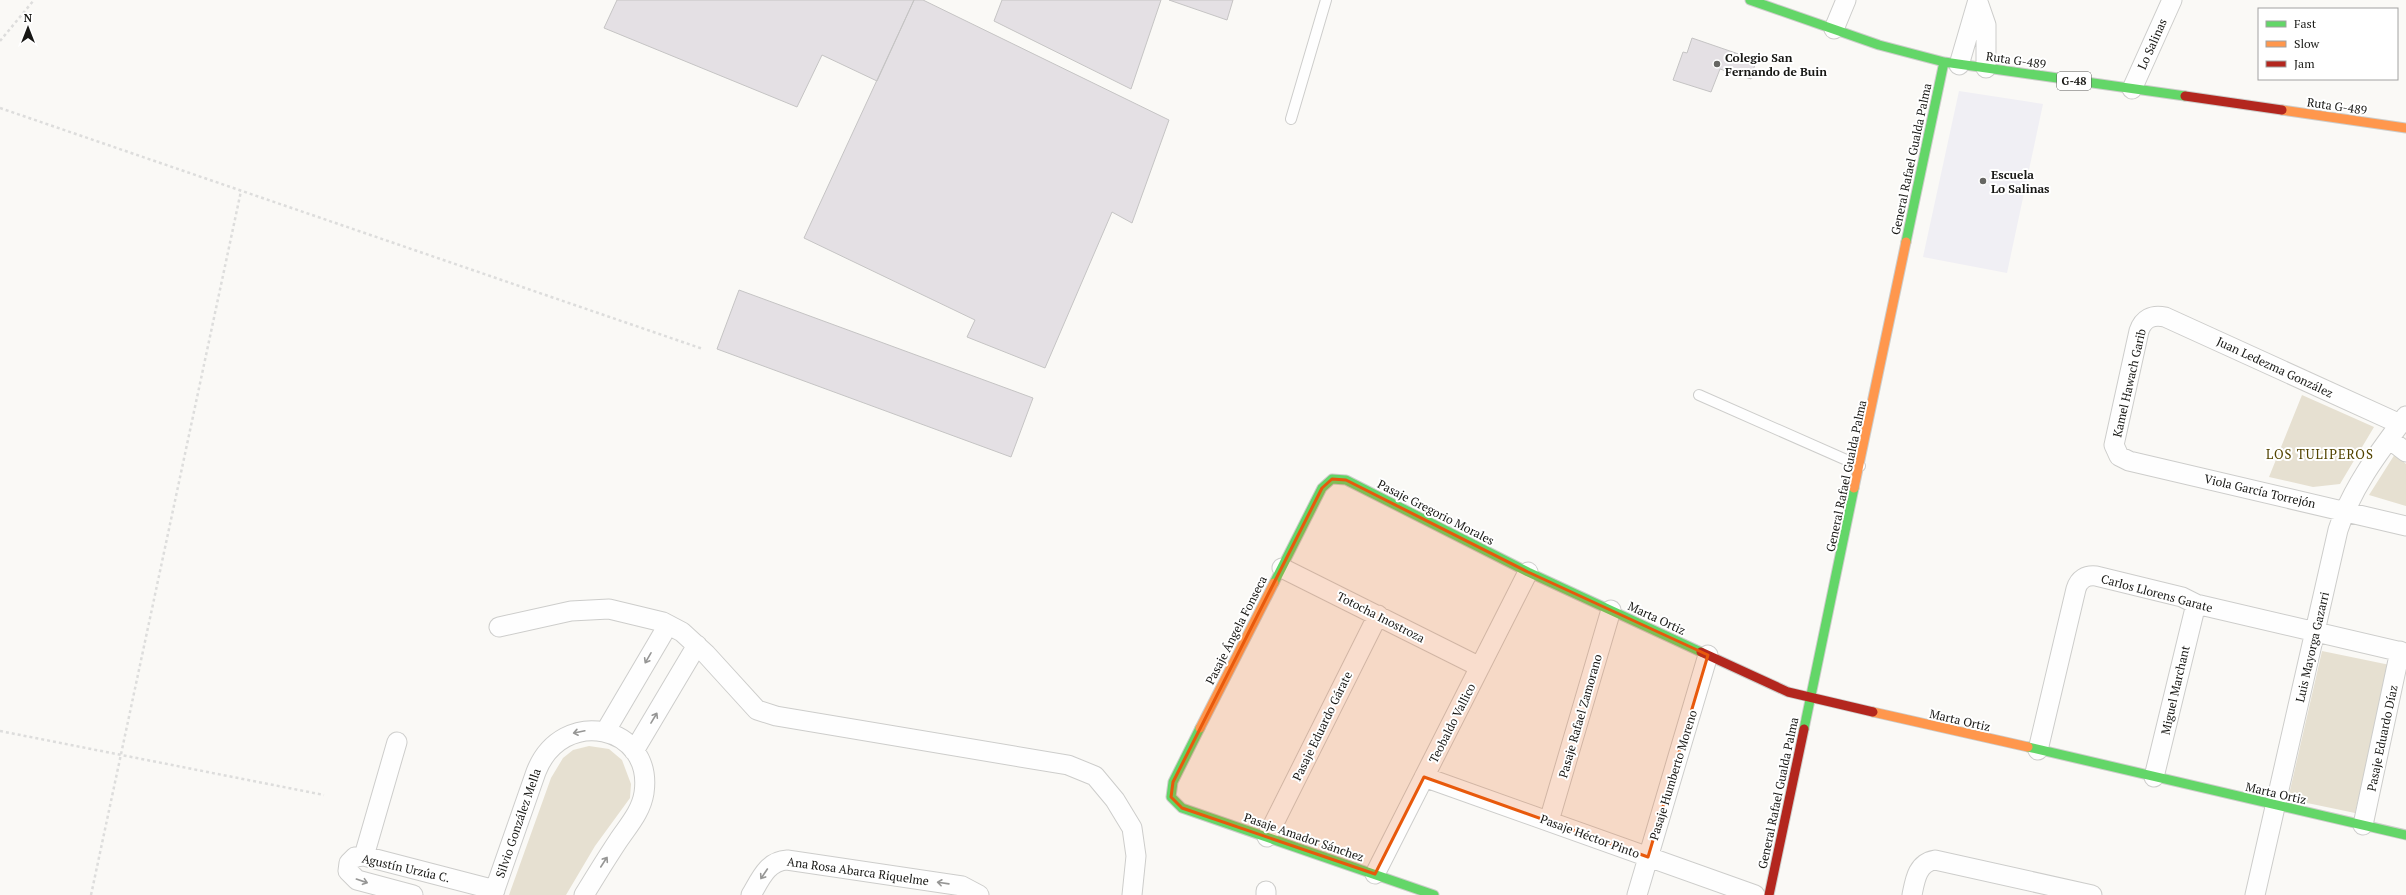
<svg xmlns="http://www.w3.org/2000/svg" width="2406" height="895" font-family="'PT Serif',serif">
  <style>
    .education { fill: #f0eff4 }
    .green { fill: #e6e0d1 }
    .building { fill: #e4e0e4; stroke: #c5c4c4 }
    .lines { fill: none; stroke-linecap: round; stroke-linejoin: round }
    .lane-casing { stroke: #cdcdcb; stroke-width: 12 }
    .street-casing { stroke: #cdcdcb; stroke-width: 21 }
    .fast-casing { stroke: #cdcdcb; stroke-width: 11 }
    .slow-casing { stroke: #cdcdcb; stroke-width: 11 }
    .jam-casing { stroke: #cdcdcb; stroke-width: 11 }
    .path { stroke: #dddddc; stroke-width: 2.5; stroke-dasharray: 3 3; stroke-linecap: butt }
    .lane { stroke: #fefefe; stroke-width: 10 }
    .street { stroke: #fefefe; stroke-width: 19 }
    .fast { stroke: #63d668; stroke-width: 9 }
    .slow { stroke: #ff974d; stroke-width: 9 }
    .jam { stroke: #b3261e; stroke-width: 9 }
    .oneway { stroke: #969695 }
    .marked { fill: #e8590c; fill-opacity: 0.2; stroke: #e8590c; stroke-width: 3; stroke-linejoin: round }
    .poi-dot { fill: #666663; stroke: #fff; stroke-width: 1.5 }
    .labels { text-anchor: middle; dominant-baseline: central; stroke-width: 4; stroke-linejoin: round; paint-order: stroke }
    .shield { fill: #fff; stroke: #5d5d5a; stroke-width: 1 }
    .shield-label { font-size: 11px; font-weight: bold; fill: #171714 }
    .street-label { font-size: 12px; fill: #171714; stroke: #fff }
    .poi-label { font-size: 12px; font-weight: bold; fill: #171714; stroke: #fff; text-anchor: start }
    .neighbourhood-label { font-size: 13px; letter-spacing: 1px; fill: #534400; stroke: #fff }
  </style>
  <rect width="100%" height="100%" fill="#faf9f6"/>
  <path class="education" d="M1959,91L2043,104L2007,273L1923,257Z"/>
  <path class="green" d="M2302,395L2374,427L2340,484L2313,487L2269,477Z
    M2395,454L2406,464V506L2369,495Z
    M2322,651L2390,665L2355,813L2288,799Z
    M589,746L609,749L622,760L631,784L630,798L595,846L566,895H509L551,778L563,758L573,750Z"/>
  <path class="building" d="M617,0H914L877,81L822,55L797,107L604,28Z
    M914,0H923L1169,120L1132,223L1112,212L1045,368L967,337L975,320L804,238Z
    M1002,0H1161L1131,89L994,21Z
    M1169,0H1233L1227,20Z
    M1692,38L1756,60L1751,79L1720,69L1711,92L1673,80L1683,52L1687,53Z
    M739,290L1033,398L1011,457L717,349Z"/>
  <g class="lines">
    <g class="lane-casing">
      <path id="lane" d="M1291,119L1326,0
        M1699,395L1860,466"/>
    </g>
    <g class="street-casing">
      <path id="street" d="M1978,2L1986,25V68
        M1834,29L1846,0
        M1959,65L1978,0
        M2132,89L2172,0
        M2400,424L2165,317C2152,314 2143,319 2139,331L2114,445L2119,456L2129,461L2406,526
        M2389,439L2406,452
        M1282,568L1480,667
        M499,627L571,611L609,609L663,622L682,632L706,654L757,710L776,716L1068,765L1095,776L1115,800L1132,828L1136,856L1132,895
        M605,732L668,625
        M2038,750L2076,589C2079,579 2086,575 2096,576L2182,597L2196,604L2406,653
        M634,751L697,645
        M1424,777L1755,895
        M2154,777L2196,604
        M1549,821L1611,610
        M2363,825L2400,651
        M1267,837L1378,615
        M364,856L397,742
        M1375,874L1528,572
        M413,895L357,880L348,871L349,863L355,857L364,856L495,890
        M493,895L536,772C562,705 654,725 644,793C641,812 628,826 618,841C606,859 595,877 584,895
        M751,895C760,880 767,861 787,860L962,886L979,895
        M1266,895V891
        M1637,895L1708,655
        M1912,895C1915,880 1917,863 1935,860L2092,895
        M2255,895L2338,530C2352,487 2379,452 2406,416"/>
    </g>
    <g class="fast-casing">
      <path id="fast" d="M1750,0L1879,45L1944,62L2185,96
        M1906,242L1944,62
        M1274,583L1322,488L1332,479L1346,480L1528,572L1701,652
        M1200,728L1173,782L1171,797L1182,808L1434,895
        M1804,729L1854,488
        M2028,747L2406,835"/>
    </g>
    <g class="slow-casing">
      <path id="slow" d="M2282,110L2406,128
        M1854,488L1906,242
        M1873,712L2028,747
        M1200,728L1274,583"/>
    </g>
    <g class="jam-casing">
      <path id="jam" d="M2185,96L2282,110
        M1701,652L1788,692L1873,712
        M1769,895L1804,729"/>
    </g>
    <path class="path" d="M0,41L34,0
      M0,108L703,349
      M0,731L324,795
      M91,895L241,191"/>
    <use href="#lane" class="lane"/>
    <use href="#street" class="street"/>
    <use href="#fast" class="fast"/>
    <use href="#slow" class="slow"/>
    <use href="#jam" class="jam"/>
  </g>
  <defs><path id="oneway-shaft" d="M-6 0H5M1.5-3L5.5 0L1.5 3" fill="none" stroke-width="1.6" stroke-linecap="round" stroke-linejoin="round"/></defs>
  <g class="oneway">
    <use href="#oneway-shaft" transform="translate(648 658) rotate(120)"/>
    <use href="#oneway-shaft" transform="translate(654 718) rotate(-59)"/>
    <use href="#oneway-shaft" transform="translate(579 732) rotate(168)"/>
    <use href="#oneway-shaft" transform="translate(604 862) rotate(-57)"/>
    <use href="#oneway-shaft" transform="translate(764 874) rotate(124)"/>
    <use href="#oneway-shaft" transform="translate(362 881) rotate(19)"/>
    <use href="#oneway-shaft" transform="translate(943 883) rotate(-172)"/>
  </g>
  <path class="marked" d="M1332,479L1346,480L1528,572L1708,655L1648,857L1424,777L1375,874L1182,808L1171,797L1173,782L1322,488Z"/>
  <g class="poi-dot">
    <circle cx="1717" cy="64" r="4"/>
    <circle cx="1983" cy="181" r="4"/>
  </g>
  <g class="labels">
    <rect class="shield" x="2057" y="72" width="34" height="18" rx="3"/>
    <g class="shield-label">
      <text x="2074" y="81">G-48</text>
    </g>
    <g class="street-label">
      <text transform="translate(2152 44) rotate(-66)">Lo Salinas</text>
      <text transform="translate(2016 60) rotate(8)">Ruta G-489</text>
      <text transform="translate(2337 106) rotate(8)">Ruta G-489</text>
      <text transform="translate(1911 159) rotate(-78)">General Rafael Gualda Palma</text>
      <text transform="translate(2275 367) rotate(25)">Juan Ledezma González</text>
      <text transform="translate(2129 383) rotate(-77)">Kamel Hawach Garib</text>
      <text transform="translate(1846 476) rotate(-78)">General Rafael Gualda Palma</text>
      <text transform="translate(2260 491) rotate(13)">Viola García Torrejón</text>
      <text transform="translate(1436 512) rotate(27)">Pasaje Gregorio Morales</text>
      <text transform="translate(2157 593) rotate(15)">Carlos Llorens Garate</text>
      <text transform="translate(1381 617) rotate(27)">Totocha Inostroza</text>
      <text transform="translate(1657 618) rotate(25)">Marta Ortiz</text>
      <text transform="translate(1236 630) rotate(-63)">Pasaje Ángela Fonseca</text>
      <text transform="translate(2312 647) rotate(-77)">Luis Mayorga Gazarri</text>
      <text transform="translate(2175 690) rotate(-77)">Miguel Marchant</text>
      <text transform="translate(1580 716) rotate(-74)">Pasaje Rafael Zamorano</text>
      <text transform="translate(1960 720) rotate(13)">Marta Ortiz</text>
      <text transform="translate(1452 723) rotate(-63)">Teobaldo Vallico</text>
      <text transform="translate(1322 726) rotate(-64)">Pasaje Eduardo Gárate</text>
      <text transform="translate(2382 738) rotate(-78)">Pasaje Eduardo Díaz</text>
      <text transform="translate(1673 775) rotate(-73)">Pasaje Humberto Moreno</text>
      <text transform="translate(1778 793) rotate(-78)">General Rafael Gualda Palma</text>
      <text transform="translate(2276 793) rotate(13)">Marta Ortiz</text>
      <text transform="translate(518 823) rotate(-71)">Silvio González Mella</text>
      <text transform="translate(1590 836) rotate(20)">Pasaje Héctor Pinto</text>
      <text transform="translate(1304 837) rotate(19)">Pasaje Amador Sánchez</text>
      <text transform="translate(406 868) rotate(13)">Agustín Urzúa C.</text>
      <text transform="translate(858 871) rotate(8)">Ana Rosa Abarca Riquelme</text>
    </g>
    <g class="poi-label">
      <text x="1725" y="57">Colegio San<tspan x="1725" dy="14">Fernando de Buin</tspan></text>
      <text x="1991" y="174">Escuela<tspan x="1991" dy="14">Lo Salinas</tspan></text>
    </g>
    <g class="neighbourhood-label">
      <text x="2320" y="454">LOS TULIPEROS</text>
    </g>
  </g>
  <rect x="2258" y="8" width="140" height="72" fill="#ffffff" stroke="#a2a2a1"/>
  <rect x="2266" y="21" width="20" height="6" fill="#63d668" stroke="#a2a2a1"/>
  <text x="2294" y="28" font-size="12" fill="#171714">Fast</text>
  <rect x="2266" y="41" width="20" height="6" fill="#ff974d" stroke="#a2a2a1"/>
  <text x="2294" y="48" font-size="12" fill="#171714">Slow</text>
  <rect x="2266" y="61" width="20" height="6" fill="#b3261e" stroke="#a2a2a1"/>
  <text x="2294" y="68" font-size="12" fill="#171714">Jam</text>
  <g transform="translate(28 28)" stroke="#ffffff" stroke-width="3" paint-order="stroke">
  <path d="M0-3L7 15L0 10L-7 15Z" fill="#171714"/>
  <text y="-6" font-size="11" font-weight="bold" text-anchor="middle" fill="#171714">N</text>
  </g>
</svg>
